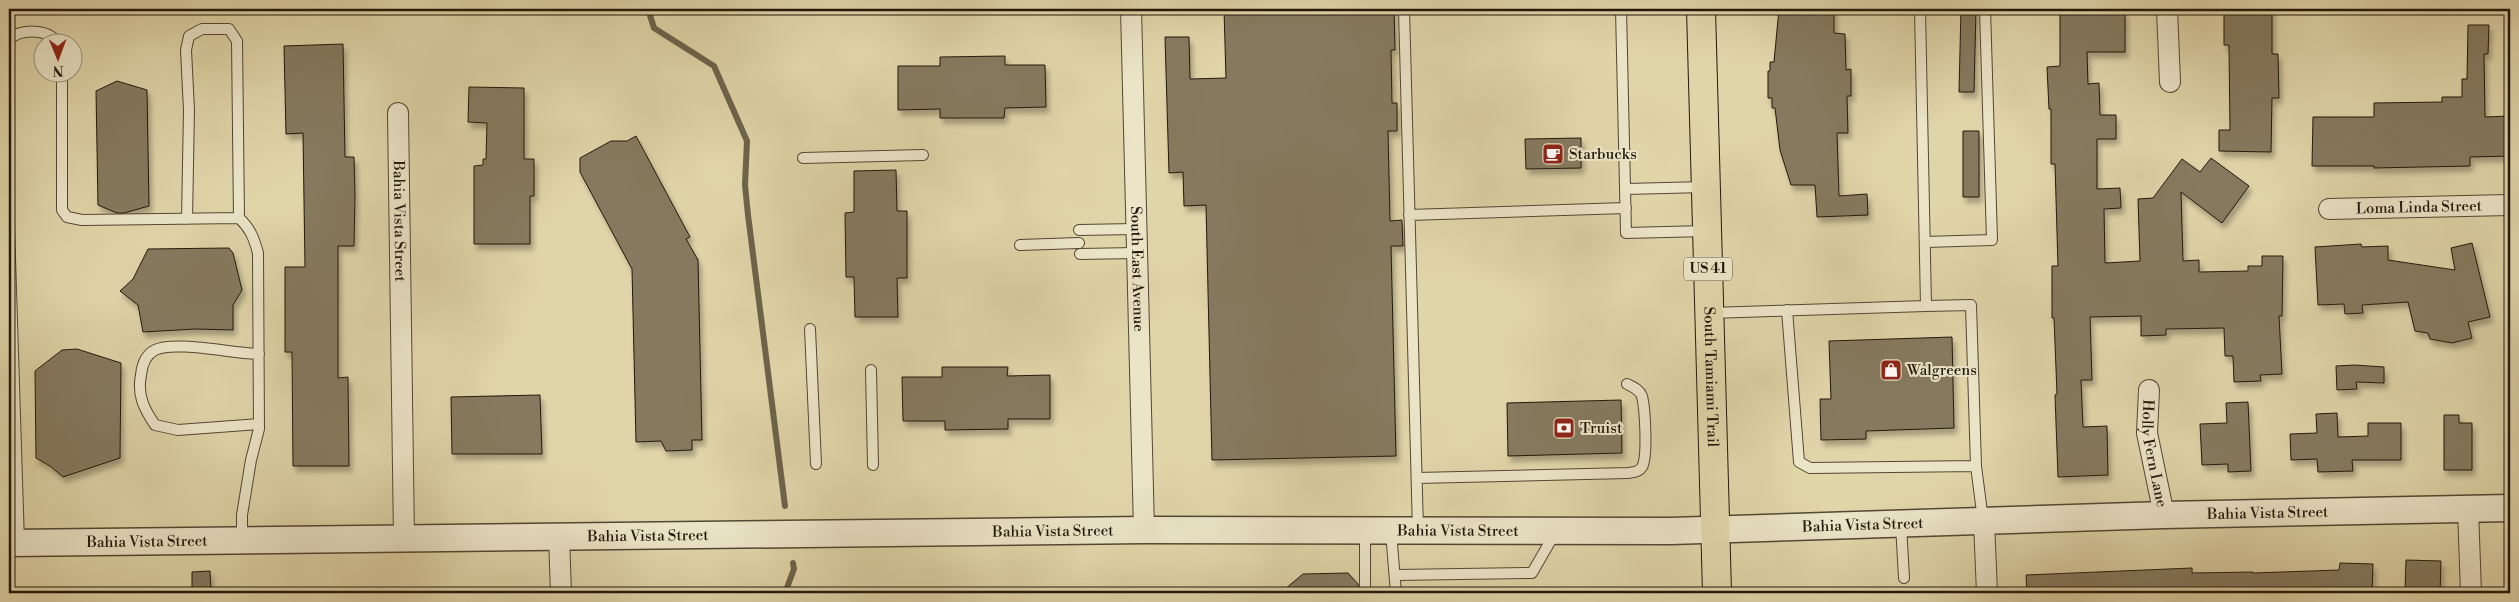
<svg xmlns="http://www.w3.org/2000/svg" width="2519" height="602" font-family="'Libre Bodoni',serif">
  <style>
    .lines { fill: none; stroke-linecap: round; stroke-linejoin: round }
    .stream { stroke: #6d634b; stroke-width: 6 }
    .building { fill: #857a5e; stroke: #22180d; filter: url(#shadow) }
    .service-casing { stroke: #524734; stroke-width: 12 }
    .minor-casing { stroke: #524734; stroke-width: 22 }
    .tertiary-casing { stroke: #524734; stroke-width: 29 }
    .primary-casing { stroke: #22180d; stroke-width: 30 }
    .service { stroke: #ebe4c7; stroke-width: 10 }
    .minor { stroke: #ebe4c7; stroke-width: 20 }
    .tertiary { stroke: #ebe4c7; stroke-width: 26 }
    .primary { stroke: #e0d5a9; stroke-width: 28 }
    .labels { text-anchor: middle; dominant-baseline: central; stroke-width: 4; stroke-linejoin: round; paint-order: stroke }
    .shield { fill: #ebe4c7; stroke: #5e5545; stroke-width: 1 }
    .shield-label { font-size: 14px; font-weight: bold; fill: #22180d }
    .poi-label { font-size: 15px; fill: #22180d; stroke: #ebe4c7; text-anchor: start }
    .street-label { font-size: 15px; fill: #22180d; stroke: #ebe4c7 }
  </style>
  <defs>
    <filter id="shadow"><feDropShadow dx="3" dy="5.5" stdDeviation="2.5" flood-color="#0004"/></filter>
  </defs>
  <rect width="100%" height="100%" fill="#e0d5a9"/>
  <filter id="stains"><feTurbulence type="fractalNoise" baseFrequency=".004" numOctaves="4"/><feColorMatrix values="0 0 0 0 .2 0 0 0 0 .09 0 0 0 0 .02 0 0 0 .5 -.17"/></filter>
  <radialGradient id="worn" r=".72"><stop offset=".6" stop-color="#630" stop-opacity="0"/><stop offset="1" stop-color="#630" stop-opacity=".3"/></radialGradient>
  <g class="lines">
    <path class="stream" d="M648,9L654,28L714,66L747,141L745,185L748,215L785,506
      M785,593L794,569L793,563"/>
  </g>
  <path class="building" d="M1224,9H1394L1395,50H1391L1392,103H1397V131H1388L1390,221L1402,220L1403,246H1391L1396,456L1212,460L1206,205L1184,206L1183,172L1169,173L1165,37H1189L1190,79L1226,78Z
    M1779,9H1834V33L1845,34L1846,70L1851,69V96H1847L1848,133H1837L1839,196L1867,194L1868,215L1817,217L1815,185H1791L1780,150L1775,108H1772V98H1768V71H1770V62H1774Z
    M1961,9H1976L1974,92H1959Z
    M2224,9H2272V54H2278L2279,98H2272L2271,152L2219,151V130H2230L2229,45H2224Z
    M2060,11H2125V52H2087L2088,84L2099,83L2100,115H2116V139H2097V189L2120,188L2121,208L2104,209L2105,263L2140,261L2138,199L2153,198L2182,159L2200,172L2211,158L2249,186L2222,223L2181,192L2183,261L2199,260V272L2248,271V266H2262V256H2283L2282,316H2279L2282,374L2260,375L2261,381L2234,382L2233,356H2225L2224,328L2166,329V335L2141,336V316L2090,317L2092,380H2081L2083,427L2107,426L2108,475L2058,477L2055,395L2057,394L2054,318H2052V266H2058L2055,164H2051V109H2049L2047,67L2060,66Z
    M2468,25H2489L2488,54H2484L2485,117L2510,116V156L2470,157V166L2374,168V166H2312L2313,117H2374V103L2442,102V97H2462V79H2467Z
    M343,44L345,157H354L355,196L354,246H338V378L348,377L349,466H293L292,352H285V267H305L303,133L286,134L284,46Z
    M1005,56V65H1045L1046,107L1005,108L1004,118H940V109L898,110V66H940V57Z
    M117,81L147,90L149,206L124,213H117L98,205L96,91Z
    M469,87L524,88V159H534V196H530V244H474V166L483,165V159H486L487,123L468,122Z
    M1963,131H1979V197H1963Z
    M636,136L690,237L686,239L698,260L702,440H692V450L666,451L661,441L636,442L632,269L580,172V158L611,141H627Z
    M1581,138V168L1526,169L1525,139Z
    M896,170L897,211H907V278H897L898,317H855L854,277H846L845,213L854,212V171Z
    M2472,243L2490,317L2468,322L2472,338L2452,343L2430,339L2428,333L2415,331L2408,302L2362,305L2363,313L2345,314L2344,304L2318,305L2315,247L2361,244L2362,247L2388,246V260L2455,270L2451,248Z
    M229,248L233,253L242,290L233,305V330L195,329L143,332L138,305L120,291L133,279L148,249Z
    M1952,337L1954,428L1866,431V439L1821,440L1820,399H1831L1829,341Z
    M77,349L121,363L120,458L63,477L50,466L36,458L35,371L62,350Z
    M2355,365L2384,367V383L2356,382L2357,389L2337,390L2336,366Z
    M942,367H1008L1007,376L1050,375V419H1008V429L945,430V421H903L902,377H942Z
    M540,395L542,454H452L451,397Z
    M1621,400L1622,453L1508,456L1507,403Z
    M2248,402L2251,471L2228,472V464L2202,465L2200,424L2227,423L2226,403Z
    M2337,413L2338,437L2368,436V423H2401V460H2352L2353,471L2318,472L2317,459L2291,460L2290,434L2317,433L2316,414Z
    M2444,415H2459V423H2472V470H2444Z
    M2406,560L2441,561L2440,593H2405Z
    M2340,563L2373,564L2372,593H2027L2026,575L2192,568V573L2253,572V573L2339,570Z
    M210,571L211,593H192V572Z
    M1348,573L1358,584V593H1280L1303,574Z"/>
  <g class="lines">
    <g class="service-casing">
      <path id="service" d="M1404,9L1418,530
        M1621,9L1626,233L1706,231
        M9,40C20,28 48,29 57,42
        M62,72V210L67,217L82,220L239,218C250,228 254,238 258,253L259,429L251,460L242,515V539
        M803,158L923,155
        M1626,189L1705,187
        M1409,215L1626,208
        M187,219L189,110L186,50L189,36L202,29H229L237,41L239,218
        M9,226L19,543
        M1079,230L1135,229
        M1925,242L1992,240L1985,9
        M1020,245L1079,243
        M1080,254L1136,253
        M1926,306L1971,305L1976,466
        M1787,310L1799,462L1810,468L1976,466L1983,520
        M1710,313L1926,306L1920,9
        M810,329L816,464
        M259,354C235,354 174,340 155,350C145,355 142,365 141,375C137,395 144,409 155,425L178,430L259,424
        M871,370L873,465
        M1417,478L1628,473C1634,472 1639,472 1642,467C1648,457 1645,408 1642,396C1639,389 1633,387 1627,384
        M1901,525L1904,578
        M1391,532L1396,593
        M1396,575L1532,573L1555,533
        M1365,593V532"/>
    </g>
    <g class="minor-casing">
      <g id="minor">
        <path id="s1" d="M1131,9L1144,530"/>
        <path d="M2167,9L2170,82"/>
        <path id="s2" d="M398,113L404,539"/>
        <path id="s3" d="M2329,209L2510,205"/>
        <path id="s4" d="M2149,390L2147,433L2164,515"/>
        <path d="M2468,509L2471,593"/>
        <path d="M1984,521L1987,593"/>
        <path d="M559,537L561,593"/>
      </g>
    </g>
    <g class="tertiary-casing">
      <g id="tertiary">
        <path id="s5" d="M9,543L1144,530L1671,531L2164,515L2510,508"/>
      </g>
    </g>
    <g class="primary-casing">
      <g id="primary">
        <path id="s6" d="M1701,9L1717,593"/>
      </g>
    </g>
    <use href="#service" class="service"/>
    <use href="#minor" class="minor"/>
    <use href="#tertiary" class="tertiary"/>
    <use href="#primary" class="primary"/>
  </g>
  <defs>
    <g id="cafe-square" transform="scale(1.125)"><rect x="-9" y="-9" width="18" height="18" rx="4" fill="#8f2418" stroke="#ebe4c7"/><path d="M-5.5-4.5H6V0H3Q3 3.5 0 3.5H-2.5Q-5.5 3.5-5.5 0ZM3-3.2v2h1.7v-2ZM-6 4.5H4V6H-6Z" fill="#fff"/></g>
    <g id="shop-square" transform="scale(1.125)"><rect x="-9" y="-9" width="18" height="18" rx="4" fill="#8f2418" stroke="#ebe4c7"/><path d="M-5-2.5h2.3a2.7 3.5 0 0 1 5.4 0H5L5.5 6h-11ZM-1.5-2.5h3a1.5 2.3 0 0 0-3 0Z" fill="#fff"/></g>
    <g id="bank-square" transform="scale(1.125)"><rect x="-9" y="-9" width="18" height="18" rx="4" fill="#8f2418" stroke="#ebe4c7"/><path d="M-6-4H6V4H-6ZM0-2.3a2.3 2.3 0 1 0 0 4.6a2.3 2.3 0 1 0 0-4.6Z" fill="#fff"/></g>
  </defs>
  <g fill-rule="evenodd">
    <use href="#cafe-square" x="1553" y="154"/>
    <use href="#shop-square" x="1891" y="370"/>
    <use href="#bank-square" x="1564" y="428"/>
  </g>
  <g class="labels">
    <rect class="shield" x="1684" y="257.5" width="48" height="23" rx="4"/>
    <g class="shield-label">
      <text x="1708" y="269">US 41</text>
    </g>
    <g class="poi-label">
      <text x="1569" y="154">Starbucks</text>
      <text x="1907" y="370">Walgreens</text>
      <text x="1580" y="428">Truist</text>
    </g>
    <g class="street-label">
      <text stroke="none"><textPath href="#s3" startOffset="90">Loma Linda Street</textPath></text>
      <text stroke="none"><textPath href="#s2" startOffset="108">Bahia Vista Street</textPath></text>
      <text stroke="none"><textPath href="#s1" startOffset="260">South East Avenue</textPath></text>
      <text stroke="none"><textPath href="#s6" startOffset="368">South Tamiami Trail</textPath></text>
      <text stroke="none"><textPath href="#s4" startOffset="64">Holly Fern Lane</textPath></text>
      <text stroke="none"><textPath href="#s5" startOffset="2259">Bahia Vista Street</textPath></text>
      <text stroke="none"><textPath href="#s5" startOffset="1854">Bahia Vista Street</textPath></text>
      <text stroke="none"><textPath href="#s5" startOffset="1044">Bahia Vista Street</textPath></text>
      <text stroke="none"><textPath href="#s5" startOffset="1449">Bahia Vista Street</textPath></text>
      <text stroke="none"><textPath href="#s5" startOffset="639">Bahia Vista Street</textPath></text>
      <text stroke="none"><textPath href="#s5" startOffset="138">Bahia Vista Street</textPath></text>
    </g>
  </g>
  <rect width="2519" height="602" fill="none" stroke="#e0d5a9" stroke-width="30"/>
  <rect x="10" y="10" width="2499" height="582" fill="none" stroke="#22180d" stroke-width="2.5"/>
  <rect x="15" y="15" width="2489" height="572" fill="none" stroke="#22180d"/>
  <g transform="translate(58 58) rotate(179)"><circle r="24" fill="#ebe4c7" stroke="#9b927d"/>
  <path d="M0-4L9 19L0 12L-9 19Z" fill="#8f2418"/>
  <text y="-8" font-size="14" font-weight="bold" text-anchor="middle" fill="#22180d">N</text>
  </g>
  <rect width="100%" height="100%" filter="url(#stains)"/>
  <rect width="100%" height="100%" fill="url(#worn)"/>
</svg>
